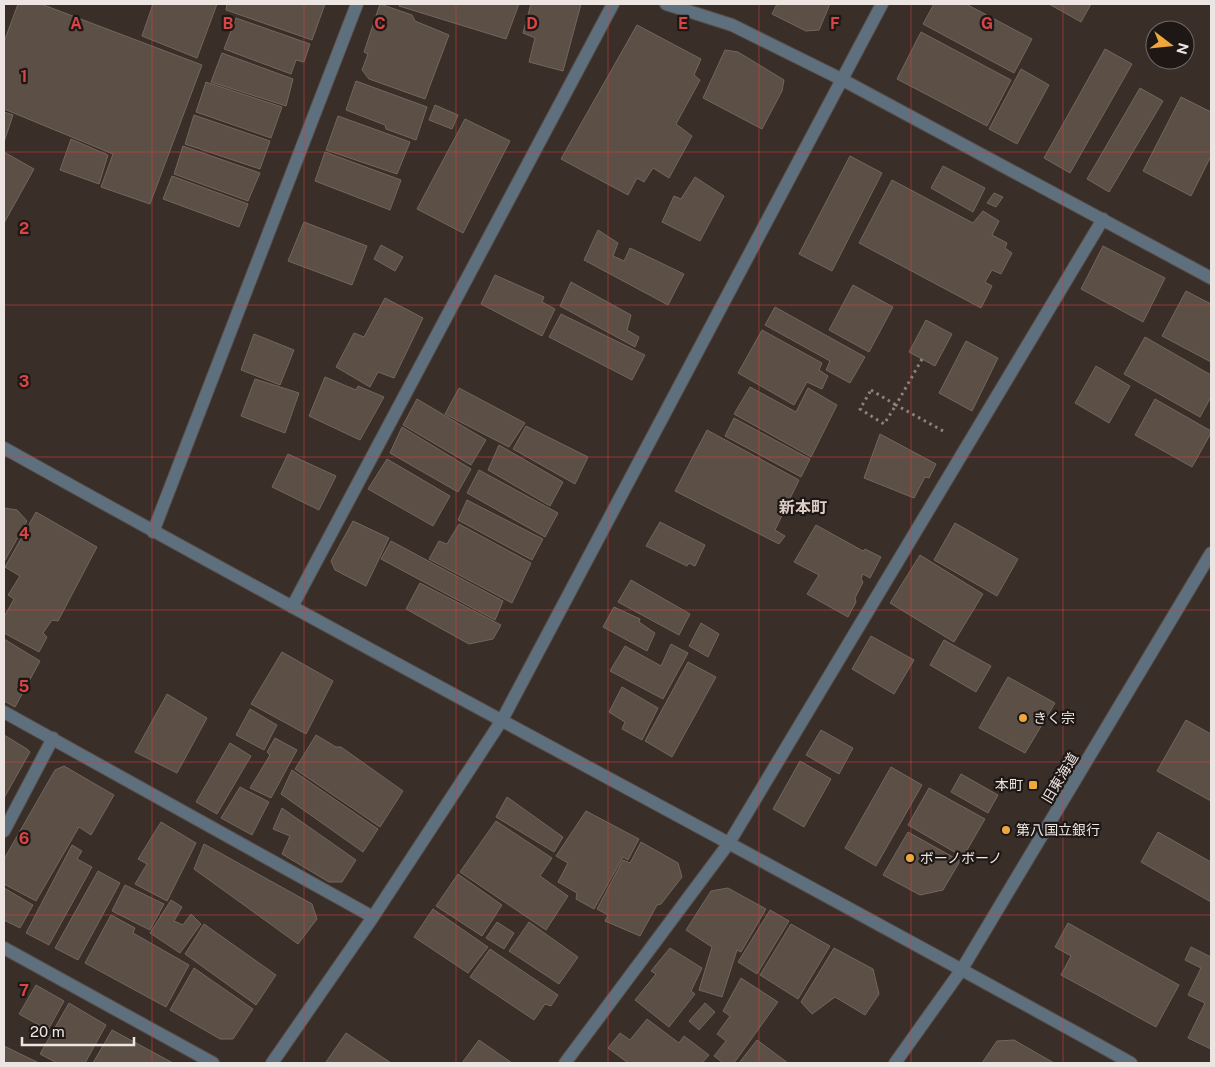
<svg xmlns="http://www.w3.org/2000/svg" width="1215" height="1067" font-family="'Public Sans','Noto Sans JP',sans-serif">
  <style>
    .building { fill: #5b4f46; stroke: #72665d }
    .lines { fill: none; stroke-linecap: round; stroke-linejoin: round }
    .minor-casing { stroke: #574b46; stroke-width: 14 }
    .path { stroke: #8d837d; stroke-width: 3; stroke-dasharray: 2.5 4; stroke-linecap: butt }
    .minor { stroke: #5e6f7d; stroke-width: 12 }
    .grid { fill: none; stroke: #d94444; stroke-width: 1; stroke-opacity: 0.55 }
    .poi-dot { fill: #efa73d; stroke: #1d1715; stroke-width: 2 }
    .labels { text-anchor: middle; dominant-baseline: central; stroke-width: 4.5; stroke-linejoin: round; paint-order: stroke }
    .poi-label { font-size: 14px; fill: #ede5e1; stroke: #1d1715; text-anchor: start }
    .street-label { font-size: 14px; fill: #ede5e1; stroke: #1d1715 }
    .quarter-label { font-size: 16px; font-weight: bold; fill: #decec6; stroke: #1d1715 }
    .grid-label { font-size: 16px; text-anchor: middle; font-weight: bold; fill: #d94444; stroke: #1d1715; stroke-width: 4.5; stroke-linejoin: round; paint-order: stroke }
  </style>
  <rect width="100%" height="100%" fill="#3a2e28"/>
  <path class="building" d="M18,4H41L202,65L150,204L101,187L113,154L4,109V42Z
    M153,4H217L197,58L142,36Z
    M227,4H325L312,40L226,10Z
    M380,4L412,15L415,21L449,35L425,99L369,79L362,70L368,54L364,52Z
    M400,4H519L506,39L399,6Z
    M531,4H581L563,71L529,62L535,38L523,33Z
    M777,4H830L819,30L806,31L772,14Z
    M934,4H966L1032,39L1014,73L923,24Z
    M1049,4H1091L1081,22Z
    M236,18L310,44L304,62L296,60L291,74L224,49Z
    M637,25L701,59L694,75L700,80L676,124L692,136L669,178L653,168L644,182L637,178L628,195L561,159Z
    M921,32L1011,80L987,126L897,79Z
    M1105,49L1132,64L1070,173L1044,158Z
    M725,50L738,52L784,80L782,91L762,129L703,98Z
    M222,53L293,79L286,106L211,82Z
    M1021,69L1049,85L1017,144L989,129Z
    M356,81L427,107L416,140L386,129L385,125L346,110Z
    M206,82L282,107L271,138L196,112Z
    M1140,88L1163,101L1109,192L1087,179Z
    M1181,97L1211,112V156L1191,196L1143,171Z
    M435,105L458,115L452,129L429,120Z
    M4,112L13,115L4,142Z
    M194,115L270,141L260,169L185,144Z
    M338,116L410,142L397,174L326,150Z
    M465,119L510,141L463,233L417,209Z
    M71,139L108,155L99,184L60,170Z
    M183,146L260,173L248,201L174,174Z
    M4,152L34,169L4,223Z
    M325,152L401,180L390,210L315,181Z
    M850,156L882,173L832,271L799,254Z
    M943,166L985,188L973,212L931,188Z
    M172,176L248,204L239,227L163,199Z
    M695,177L724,196L700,241L662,222L674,196L681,199Z
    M892,180L973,223L983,211L999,221L992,235L1007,243L1005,248L1012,253L1001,274L992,270L985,282L992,286L981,308L859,243Z
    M994,193L1003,197L996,207L987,203Z
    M304,222L367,246L352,285L288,261Z
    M598,230L618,243L613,256L624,261L630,248L684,274L668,305L584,260Z
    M381,245L403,257L395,271L374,259Z
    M1103,246L1165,278L1143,322L1081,289Z
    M495,275L544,297L542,302L555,309L542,336L481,304Z
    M571,282L631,315L627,330L639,337L635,347L560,306Z
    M853,285L893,307L869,352L829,330Z
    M1186,291L1211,304V362L1162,336Z
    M385,298L423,318L394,378L378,372L370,387L336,367L354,333L364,337Z
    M775,307L865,357L850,383L826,370L830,361L765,325Z
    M561,314L645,355L632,380L549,337Z
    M926,320L952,334L935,366L909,352Z
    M762,330L822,363L819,370L828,376L822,389L807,382L794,405L738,373Z
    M254,334L294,350L280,385L241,370Z
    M1145,337L1211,375V397L1200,417L1124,374Z
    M966,341L998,358L972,411L939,393Z
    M1096,366L1130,386L1109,423L1075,403Z
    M325,377L356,390L358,386L384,397L360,440L309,416Z
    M255,379L299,393L285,433L241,416Z
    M750,387L796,412L808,388L837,405L811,457L734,414Z
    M459,388L525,423L509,447L445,414Z
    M417,399L486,440L471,465L403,425Z
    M1155,399L1211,431V433L1192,467L1135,435Z
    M734,418L810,459L801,477L725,436Z
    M526,426L588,457L575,484L513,449Z
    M402,427L471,469L458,492L390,453Z
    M707,430L799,480L775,530L785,536L779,544L675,491Z
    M880,434L936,464L929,478L925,477L914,498L864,478Z
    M499,445L563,482L550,506L488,470Z
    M288,454L336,476L319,510L272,487Z
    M387,459L450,496L433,526L368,489Z
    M479,470L558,513L545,537L467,493Z
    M467,500L543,539L532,560L458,520Z
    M4,508L17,510L27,521L4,562Z
    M36,512L97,547L58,621L52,620L43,633L47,637L39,652L4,633V617L14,599L8,595L20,576L5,567Z
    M353,521L389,538L366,586L335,570L331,561Z
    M660,522L705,545L695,566L689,563L687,566L646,546Z
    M955,523L1018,559L997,596L934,560Z
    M459,524L531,563L512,603L429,559L439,541L447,544Z
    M816,525L863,551L865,549L881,557L870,578L863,574L861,579L863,582L855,598L856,602L848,617L807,594L819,575L794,562Z
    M391,541L503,601L495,620L381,559Z
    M920,555L983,594L954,642L890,603Z
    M631,580L690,614L679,635L618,602Z
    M420,583L501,625L493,639L469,644L406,609Z
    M614,607L640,619L639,622L655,633L647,651L603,627Z
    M701,623L719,634L708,657L689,646Z
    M871,636L914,660L894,694L852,669Z
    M4,639L40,661L15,707L4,701Z
    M944,640L991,666L976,692L930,665Z
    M671,644L688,653L663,699L610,671L625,646L661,666Z
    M282,652L333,681L306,734L251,704Z
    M688,662L716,677L672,757L645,741Z
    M1008,677L1055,703L1025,753L979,728Z
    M622,687L658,708L642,740L622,729L625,722L609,712Z
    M167,694L207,718L177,773L135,752Z
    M250,709L277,725L264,750L236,735Z
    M1186,720L1211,734V801L1157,771Z
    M821,730L853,748L839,774L806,755Z
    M4,735L27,749L30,752L4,798Z
    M316,735L336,747H341L403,791L380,827L295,769Z
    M275,738L297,750L271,798L250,788L270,755L267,752Z
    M230,743L251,756L217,814L196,802Z
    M800,761L831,779L804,827L773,809Z
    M64,766L114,795L91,835L79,827L36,901L4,884V859L55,770Z
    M891,767L922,785L876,866L845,848Z
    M292,770L378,829L363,852L281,794Z
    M961,774L998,795L988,813L951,792Z
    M240,787L269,802L252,835L221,818Z
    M929,788L985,819L963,857L908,825Z
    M507,797L563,837L554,852L496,817Z
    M282,808L356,860L342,882H329L282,854L290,836L273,829Z
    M586,811L639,839L628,860L623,857L594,909L576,899L577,893L558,882L568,863L556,856Z
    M496,821L552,858L540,876L568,896L546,930L460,872Z
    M161,822L196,843L167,901L135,884L147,864L138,859Z
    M908,832L960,861L943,890L920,895L883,875Z
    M1158,832L1211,862V902L1141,862Z
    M641,842L678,863L682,877L661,904L657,905L640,936L605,921L608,915L597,909L623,860L630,863Z
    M204,844L312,904L317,919L298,944L194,869Z
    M72,845L82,851L77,859L92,867L49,945L26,933Z
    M98,871L120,883L78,960L55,948Z
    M458,874L502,905L482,936L436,906Z
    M125,885L164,904L150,930L112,911Z
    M4,888L33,905L20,928L4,920Z
    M728,888L766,909L741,952L737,950L722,997L699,990L712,947L686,930L711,891Z
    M171,900L182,907L174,921L183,925L191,914L201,924L180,953L150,933Z
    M433,909L488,947L468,973L414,937Z
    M770,910L789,921L757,974L738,962Z
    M111,915L135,928L133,933L189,965L166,1007L85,963Z
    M497,922L514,933L504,949L486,938Z
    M529,922L578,957L559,984L509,951Z
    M1068,923L1179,985L1156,1027L1061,975L1071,956L1055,947Z
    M204,924L276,975L256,1005L185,954Z
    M791,924L830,946L798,999L760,975Z
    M1191,947L1211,957V1049L1188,1038L1205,1003L1188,995L1201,968L1185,960Z
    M670,948L702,968L691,991L695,994L669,1027L635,1000L656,974L651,971Z
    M834,948L873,969L879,994L865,1015L835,997L812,1014L801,1002Z
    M490,949L558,995L551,1006L545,1004L534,1020L470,977Z
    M194,968L253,1009L233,1039H220L170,1010Z
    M741,978L778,1002L734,1063H723L714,1056L726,1041L717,1034L730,1016L723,1011Z
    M36,985L64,1001L48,1030L19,1014Z
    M69,1003L106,1025L85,1063H57L40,1054Z
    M705,1003L715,1012L699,1030L689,1021Z
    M647,1019L679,1043L684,1036L709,1055L702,1063H628L608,1048L620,1033L630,1040Z
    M112,1030L173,1063H93Z
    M346,1033L391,1063H328L326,1062Z
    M479,1040L512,1063H462Z
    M757,1040L788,1063H739Z
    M1014,1040L1054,1063H982L997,1041Z
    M4,1046L39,1063H4Z"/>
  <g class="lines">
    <g class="minor-casing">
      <path id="minor" d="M666,4L732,25L841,79L1211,278
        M4,448C377,657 757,855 1131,1063
        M153,532L357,4
        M292,607L613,4
        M4,712L373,917
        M4,831L53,738
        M4,948L213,1063
        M272,1063L373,917L502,720L882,4
        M565,1063L729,843L1103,219
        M895,1063L962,969L1211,553"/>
    </g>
    <path class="path" d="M922,359L896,405L945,432
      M871,390L896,405L884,424L860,409Z"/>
    <use href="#minor" class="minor"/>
  </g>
  <path class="grid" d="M152,4V1063M304,4V1063M456,4V1063M608,4V1063M759,4V1063M911,4V1063M1063,4V1063M4,152H1211M4,305H1211M4,457H1211M4,610H1211M4,762H1211M4,915H1211"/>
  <g class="poi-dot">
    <circle cx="1023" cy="718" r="5"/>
    <rect x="1028" y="780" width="10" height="10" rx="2.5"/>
    <circle cx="1006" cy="830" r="5"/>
    <circle cx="910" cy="858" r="5"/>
  </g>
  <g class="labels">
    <g class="poi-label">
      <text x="1033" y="718">きく宗</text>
      <text x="1023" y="785" text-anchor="end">本町</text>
      <text x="1016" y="830">第八国立銀行</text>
      <text x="920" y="858">ボーノボーノ</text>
    </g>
    <g class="street-label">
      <text transform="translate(1060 778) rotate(-59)">旧東海道</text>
    </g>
    <g class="quarter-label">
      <text x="803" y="507">新本町</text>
    </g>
  </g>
  <g class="grid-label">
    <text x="76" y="29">A</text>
    <text x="228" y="29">B</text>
    <text x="380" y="29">C</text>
    <text x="532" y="29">D</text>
    <text x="683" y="29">E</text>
    <text x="835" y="29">F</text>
    <text x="987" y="29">G</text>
    <text x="24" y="82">1</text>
    <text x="24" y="234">2</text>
    <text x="24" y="387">3</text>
    <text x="24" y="539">4</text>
    <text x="24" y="692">5</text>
    <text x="24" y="844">6</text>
    <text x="24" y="996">7</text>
  </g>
  <rect width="1215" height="1067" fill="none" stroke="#ede5e1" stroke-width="10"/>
  <g transform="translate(1170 45) rotate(106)"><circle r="24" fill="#1d1715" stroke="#706967"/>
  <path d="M0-4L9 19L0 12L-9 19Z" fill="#efa73d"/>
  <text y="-8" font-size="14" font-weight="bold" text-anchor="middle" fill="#ede5e1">N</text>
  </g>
  <path d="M22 1037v8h112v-8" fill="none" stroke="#ede5e1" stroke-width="2.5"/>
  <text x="30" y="1037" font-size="15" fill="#ede5e1" stroke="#1d1715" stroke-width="4" paint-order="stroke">20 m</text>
</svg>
